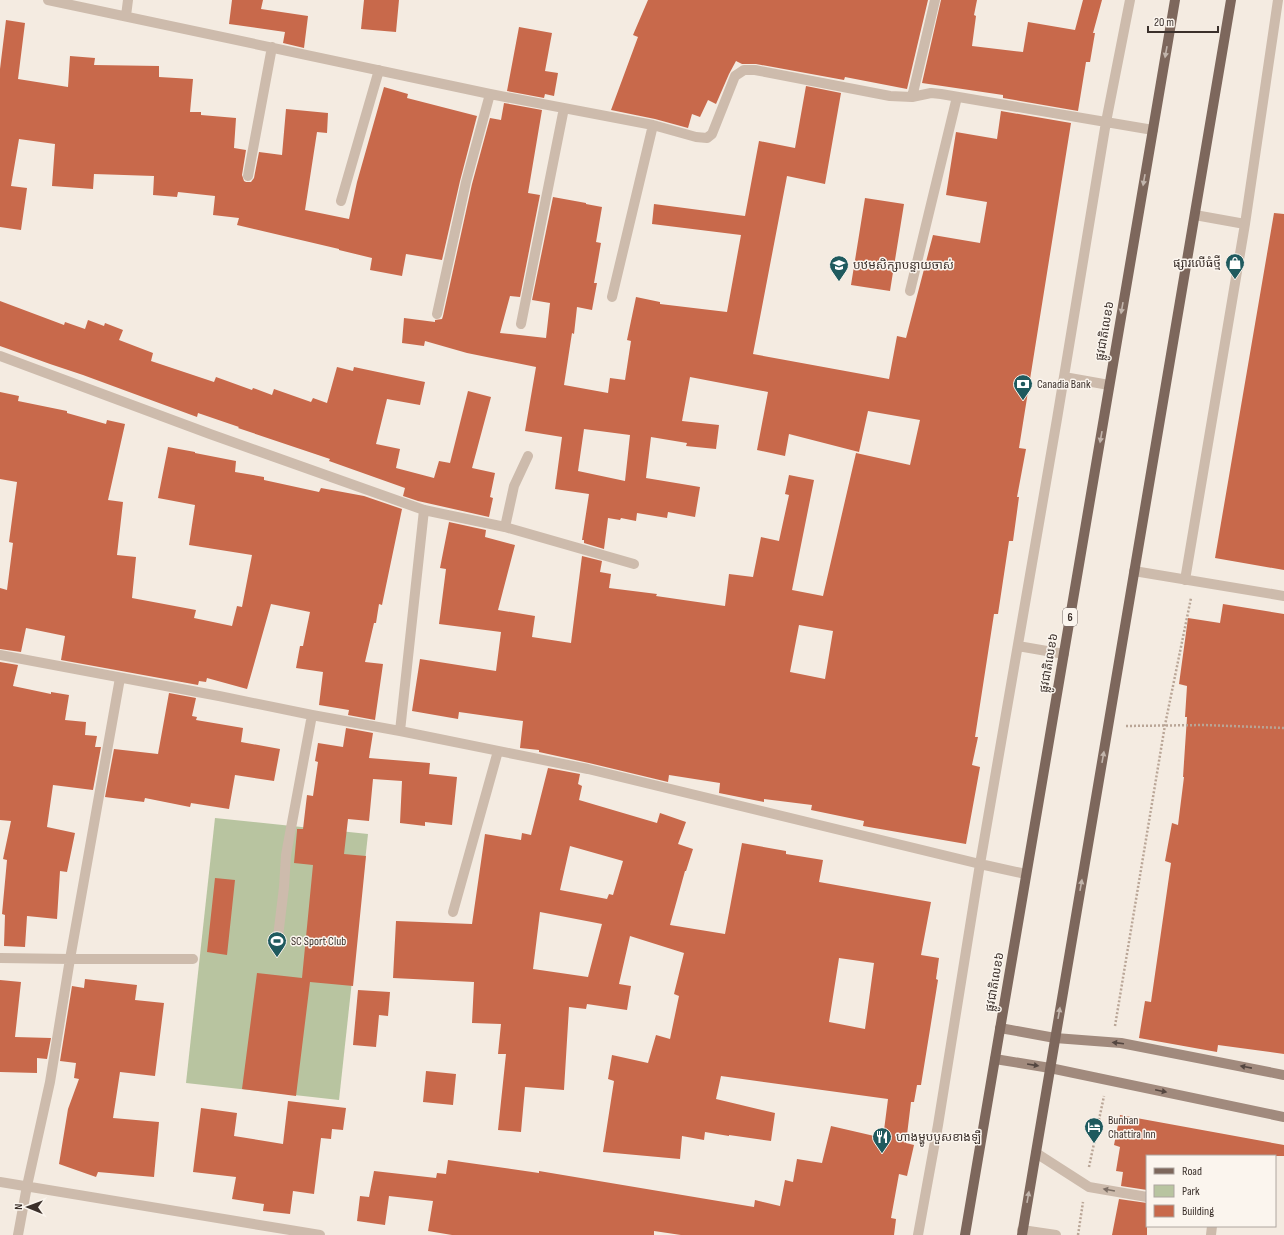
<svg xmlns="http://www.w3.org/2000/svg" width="1284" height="1235" font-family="'Sofia Sans Condensed','Noto Sans Khmer',sans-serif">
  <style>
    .green { fill: #b8c4a0 }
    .building { fill: #c8694b; fill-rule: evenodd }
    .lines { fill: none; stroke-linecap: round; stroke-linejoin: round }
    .path { stroke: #b9a596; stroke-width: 2.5; stroke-dasharray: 2 2; stroke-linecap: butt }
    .service { stroke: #cdbbac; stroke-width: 10 }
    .minor { stroke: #cdbbac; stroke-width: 10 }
    .secondary { stroke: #a18a7d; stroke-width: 10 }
    .primary { stroke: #7d675c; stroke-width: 10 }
    .oneway { fill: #c2b5ac }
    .oneway2 { fill: #544640 }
    .oneway3 { fill: #7d6f65 }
    .labels { text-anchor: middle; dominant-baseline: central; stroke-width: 3; stroke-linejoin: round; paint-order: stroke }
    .shield { fill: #fbf5ee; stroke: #756b66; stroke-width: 1 }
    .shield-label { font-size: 11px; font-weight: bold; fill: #3b302b }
    .poi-label { font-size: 12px; fill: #3b302b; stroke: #fbf5ee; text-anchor: start }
    .street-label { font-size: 12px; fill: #3b302b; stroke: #fbf5ee }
  </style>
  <rect width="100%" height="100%" fill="#f4ebe1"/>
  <path class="green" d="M215,818L368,834L339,1100L186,1083Z"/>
  <path class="building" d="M232,0H263L261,9L308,16L304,48L283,43L285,32L229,24Z
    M364,0H399L396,32L361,29Z
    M648,0H928L907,89L845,77L844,80L756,64H742L736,61L729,74L716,104L708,100L700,117L692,114L688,128L655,119L611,110L638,37L633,35Z
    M941,0H977L974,15L976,16L972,46L1023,52L1028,22L1075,30L1083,0H1102L1093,33H1095L1090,62H1086L1078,111L1003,98V95L922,83Z
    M6,20L25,23L18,79L68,87L70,56L95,58L94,65L159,66V77L193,79L190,112H201V115L236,118L234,148L246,150L242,175L244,181L246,182H251L254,178L259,152L282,155L286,109L328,113L327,133L317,132L305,210L349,219L357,182L384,87L408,94L407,98L477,116L460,181L442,260L406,254L402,276L370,270L372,258L339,250V249L237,225L239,218L213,215L215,196L178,192L177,197L153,195L154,176L94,174L93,189L52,186L55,144L19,139L11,186L27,188L21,230L0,227V69Z
    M519,27L552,33L545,71L558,73L554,96L545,94L544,98L507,91Z
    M806,86L841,93L825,184L787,176L753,354L889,379L897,336L906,338L933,235L980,243L987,202L946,195L956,132L997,139L1001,111L1071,123L1019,448L1026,449L1017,497H1019L1013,541H1009L998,614H994L975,737H978L972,765L980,767L966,844L863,826L864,821L811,810L812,805L764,799V802L719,793L720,783L669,775L668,782L589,763L539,752V750L520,748L523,721L459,712L458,719L412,711L420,659L496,671L501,632L439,624L446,569L440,568L449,522L486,530L485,537L515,545L498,610L535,616L532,637L571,643L582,556L602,561L600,572L611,574L609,588L657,594L656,596L725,606L729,574L753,577L761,537L779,541L789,495L785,494L789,475L814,480L792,590L823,596L856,453L910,465L920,420L868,411L859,452L789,434L785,456L757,450L768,392L690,377L682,421L719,425L716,449L686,446L687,443L651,437L646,478L700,487L695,517L668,512L667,518L637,513L636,521L621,518L620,520L608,518L604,549L584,543V540H582L589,494L555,489L562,437L525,431L536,367L467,353L425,341L424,346L402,343L404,318L435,322V320L442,319L443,316L472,184L490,118L501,120L504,103L542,110L528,193L540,195L520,297L510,296L500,333L546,338L550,303L532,300L553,197L586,203V204L602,207L596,242L601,243L594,283H597L592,310L577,307L574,334L572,333L564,385L608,393L610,378L625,380L631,341L627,340L636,297L660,302V304L727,312L741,235L652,224L654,204L745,216L759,141L795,148ZM584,429L630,435L625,481L578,471ZM799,625L833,631L825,679L790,672Z
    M865,198L904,204L890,291L851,285Z
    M1274,213L1284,214V570L1215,558Z
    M0,301L64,325L65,322L85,329L88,320L104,326L105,323L123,330L119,340L153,353L151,361L214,382L216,377L252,390L253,388L272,395L274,389L311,402L313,398L327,403L337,367L353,371L354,367L425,382L420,405L387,399L376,444L400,449L396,468L434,478L439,461L450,463L468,391L491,397L472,468L495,473L490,497L493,498L489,517L418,501L403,496L405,488L329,461L330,459L238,428L239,427L198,413L197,417L83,375L50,364L0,346Z
    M0,392L19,396L18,401L67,411V413L106,424L107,420L125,424L108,500L123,502L117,555L136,557L132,598L196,610L194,618L232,626L237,606L242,607L252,555L189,545L195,505L158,498L168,447L195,452V453L236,461L235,472L264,477V480L319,492L321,488L364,496L402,509L382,605L379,604L376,623H374L365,662L383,664L375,720L348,715L349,710L319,705L323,672L296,668L300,646H303L310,612L271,604L247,689L207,678L206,682L199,681L198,685L61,660L65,636L26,628L21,652L0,649V588L7,590L13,543L9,542L17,482L0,479Z
    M1223,604L1284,614V1054L1218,1045L1217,1052L1139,1038L1145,1001L1151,1002L1171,863L1165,861L1172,823L1178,825L1184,777H1183L1187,717H1185L1187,686L1179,684L1188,618L1220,623Z
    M0,662L18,665L13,686L51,694V692L69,695L65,720L86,722L85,735L97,736L95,747H101L93,790L53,785L47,827L75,833L67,872L60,871L57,919L27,916L25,947L4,946L5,915L2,914L7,860L3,859L11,821L0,820Z
    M169,693L196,698L192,716L197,717L196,720L243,728L241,742L280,749L274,781L235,775L229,809L191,803L190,807L145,798L144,802L105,797L114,749L158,754Z
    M346,728L373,733L369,758L430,763L429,774L457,777L452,825L425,822V826L400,823L402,781L373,779L369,821L348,819L344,854L366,856L353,986L310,982L296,1096L242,1089L257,973L302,978L313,865L294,863L297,831V829H303L307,795L313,796L318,762L315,761L318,743L343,747Z
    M548,768L580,774L578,784L582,786L579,800L657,823L660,813L686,822L678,844L693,849L686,871H685L670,925L725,934L742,843L786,851V854L823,860L819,882L931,902L921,955L939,958L936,979L938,980L921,1085H917L914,1102H911L906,1143L914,1145L907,1176L899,1174L891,1218L896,1219L894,1235H681L654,1231V1235H452L428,1231L433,1201L389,1196L385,1225L357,1221L360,1196L369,1197L374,1171L436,1178L437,1173L446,1174L448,1160L539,1173V1171L754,1207L755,1200L780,1206L785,1180L793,1182L797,1159L822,1163L831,1126L883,1138L888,1099L721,1076L716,1099L775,1113L771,1141L729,1135V1136L705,1132L704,1140L682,1136L680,1159L603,1152L614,1081L608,1079L612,1055L648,1063L656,1035L670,1039L679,996L674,994L684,953L630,936L619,984L631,986L627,1010L587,1004L586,1009L569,1007L564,1090L525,1087L521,1132L498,1130L506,1054H498L501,1024L472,1023L474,982L393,978L396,921L472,924L485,834L521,840L522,833L531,835ZM570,846L623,861L613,895L609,894L607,899L560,890ZM540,912L602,924L588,977L533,969ZM839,958L874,963L865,1029L829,1022Z
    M215,878L235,880L227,955L207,952Z
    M85,979L137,985L135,1000L164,1003L155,1076L120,1072L113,1118L159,1122L154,1177L98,1172L96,1177L59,1164L68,1109L79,1079L74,1078L76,1063L60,1061L72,986L84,988Z
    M0,980L21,982L15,1037L51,1038L47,1059L37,1058V1073L0,1072Z
    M358,990L390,992L388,1016L379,1015L376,1047L353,1045Z
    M426,1071L456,1074L453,1105L423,1102Z
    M288,1101L346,1108L343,1130L332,1129L331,1139L321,1138L314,1194L293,1191L290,1214L263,1211L264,1204L232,1199L236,1177L193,1172L201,1108L237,1113L234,1136L283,1144Z
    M1120,1115L1284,1145V1156H1147V1190L1121,1186L1123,1172L1116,1171L1120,1147L1114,1145Z
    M1119,1199L1147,1203V1235H1112Z"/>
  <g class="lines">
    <path class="path" d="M1126,726L1204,725L1284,728
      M1115,1026L1165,725L1191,598
      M1089,1167L1104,1096
      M1078,1235L1083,1202"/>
    <path class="service" d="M1106,122L1130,0
      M1195,215L1245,224
      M910,291L957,97
      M1134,571L1284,596
      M1185,580L1245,224L1278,0
      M1036,1153L1089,1187L1147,1197
      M1022,1230L1056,1235
      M1211,1235L1212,1226"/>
    <path class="minor" d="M48,0L490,94L653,125L696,137L707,138L712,134L735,76L744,70H755L890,96L912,97L931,93L941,94L1153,130
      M126,16L128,0
      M912,97L935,0
      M248,176L272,47
      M341,201L379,70
      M612,297L653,125
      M437,314L466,182L490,94
      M521,324L564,108
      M0,356L210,434L424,510L505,527L634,564
      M1064,377L1109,385
      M505,527L514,486L528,456
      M1018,646L1064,654
      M0,655L219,696L312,715L400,731L588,769L980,864L1026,874
      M400,731L424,510
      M453,912L498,751
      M277,945L284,887L286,855L312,715
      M0,958L70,959H193
      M0,1182L320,1235
      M18,1235L27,1186L50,1082L70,959L120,678
      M918,1235L938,1125L980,864L1057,419L1106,122"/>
    <path class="secondary" d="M1000,1028L1055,1038L1121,1043L1284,1075
      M995,1059L1050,1068L1284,1117"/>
    <path class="primary" d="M965,1235L1175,0
      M1022,1235L1231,0"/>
  </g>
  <defs><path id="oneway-solid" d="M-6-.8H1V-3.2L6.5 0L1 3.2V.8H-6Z"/></defs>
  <g class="oneway">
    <use href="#oneway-solid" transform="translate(1166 52) rotate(100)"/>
    <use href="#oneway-solid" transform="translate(1144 180) rotate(100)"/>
    <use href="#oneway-solid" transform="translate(1122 308) rotate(100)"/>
    <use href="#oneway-solid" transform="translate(1101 437) rotate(100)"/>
    <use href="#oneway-solid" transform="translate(1103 757) rotate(-80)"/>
    <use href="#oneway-solid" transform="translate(1081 885) rotate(-80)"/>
    <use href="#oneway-solid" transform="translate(1059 1013) rotate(-80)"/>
    <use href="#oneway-solid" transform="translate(1028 1197) rotate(-80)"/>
  </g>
  <g class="oneway2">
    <use href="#oneway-solid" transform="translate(1118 1043) rotate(-173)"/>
    <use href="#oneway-solid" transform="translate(1033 1065) rotate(9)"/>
    <use href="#oneway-solid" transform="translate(1246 1067) rotate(-169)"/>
    <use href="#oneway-solid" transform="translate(1161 1091) rotate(12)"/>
  </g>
  <use class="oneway3" href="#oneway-solid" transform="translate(1109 1190) rotate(-170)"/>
  <defs>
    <g id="shop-pin" transform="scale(1)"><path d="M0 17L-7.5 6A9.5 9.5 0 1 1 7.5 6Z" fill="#1f5a5e" stroke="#fbf5ee"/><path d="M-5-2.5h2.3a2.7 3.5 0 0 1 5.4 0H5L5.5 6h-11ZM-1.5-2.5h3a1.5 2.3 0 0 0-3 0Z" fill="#fff"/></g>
    <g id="school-pin" transform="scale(1)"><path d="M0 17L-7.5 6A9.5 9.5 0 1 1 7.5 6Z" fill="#1f5a5e" stroke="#fbf5ee"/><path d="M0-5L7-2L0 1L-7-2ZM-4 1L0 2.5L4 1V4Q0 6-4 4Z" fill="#fff"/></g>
    <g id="bank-pin" transform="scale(1)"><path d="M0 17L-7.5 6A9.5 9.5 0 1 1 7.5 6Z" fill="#1f5a5e" stroke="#fbf5ee"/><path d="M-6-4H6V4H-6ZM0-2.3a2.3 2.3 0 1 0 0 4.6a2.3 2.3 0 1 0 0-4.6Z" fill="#fff"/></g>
    <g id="stadium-pin" transform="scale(1)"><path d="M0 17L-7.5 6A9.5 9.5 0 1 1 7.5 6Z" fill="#1f5a5e" stroke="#fbf5ee"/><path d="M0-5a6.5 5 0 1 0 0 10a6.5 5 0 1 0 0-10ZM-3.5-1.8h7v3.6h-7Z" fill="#fff"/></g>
    <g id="hotel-pin" transform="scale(1)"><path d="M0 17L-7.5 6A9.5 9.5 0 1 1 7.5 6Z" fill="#1f5a5e" stroke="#fbf5ee"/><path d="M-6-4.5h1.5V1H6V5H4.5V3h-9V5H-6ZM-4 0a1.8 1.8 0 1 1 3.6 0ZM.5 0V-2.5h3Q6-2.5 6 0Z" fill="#fff"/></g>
    <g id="restaurant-pin" transform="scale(1)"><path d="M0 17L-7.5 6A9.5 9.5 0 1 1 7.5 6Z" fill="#1f5a5e" stroke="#fbf5ee"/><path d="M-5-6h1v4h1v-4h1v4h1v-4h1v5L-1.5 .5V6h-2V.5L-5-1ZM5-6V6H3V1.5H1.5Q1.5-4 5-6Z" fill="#fff"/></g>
  </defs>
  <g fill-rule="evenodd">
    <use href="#shop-pin" x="1235" y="263"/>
    <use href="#school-pin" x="839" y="265"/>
    <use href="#bank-pin" x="1023" y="384"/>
    <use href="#stadium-pin" x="277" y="941"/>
    <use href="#hotel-pin" x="1094" y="1127"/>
    <use href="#restaurant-pin" x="882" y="1137"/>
  </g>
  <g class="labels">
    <rect class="shield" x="1063" y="608" width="14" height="18" rx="3"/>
    <g class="shield-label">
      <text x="1070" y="617">6</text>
    </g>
    <g class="poi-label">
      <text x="1221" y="263" text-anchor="end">ផ្សារលើធំថ្មី</text>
      <text x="853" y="265">បឋមសិក្សាបន្ទាយចាស់</text>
      <text x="1037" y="384">Canadia Bank</text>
      <text x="291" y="941">SC Sport Club</text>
      <text x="1108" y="1120">Bunhan<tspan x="1108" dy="14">Chattira Inn</tspan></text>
      <text x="896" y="1137">ហាងម្ហូបបួសខាងឡឹ</text>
    </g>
    <g class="street-label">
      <text transform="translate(1105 331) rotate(-80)">ផ្លូវជាតិលេខ៦</text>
      <text transform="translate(1049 663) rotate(-80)">ផ្លូវជាតិលេខ៦</text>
      <text transform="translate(995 982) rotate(-80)">ផ្លូវជាតិលេខ៦</text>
    </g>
  </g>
  <rect x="1146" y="1155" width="130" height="72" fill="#fbf5ee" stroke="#aea6a0"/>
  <rect x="1154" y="1168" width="20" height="6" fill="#7d675c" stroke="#aea6a0"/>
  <text x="1182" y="1175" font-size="12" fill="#3b302b">Road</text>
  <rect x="1154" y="1185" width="20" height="12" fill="#b8c4a0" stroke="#aea6a0"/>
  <text x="1182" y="1195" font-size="12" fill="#3b302b">Park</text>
  <rect x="1154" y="1205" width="20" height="12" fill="#c8694b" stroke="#aea6a0"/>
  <text x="1182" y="1215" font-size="12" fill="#3b302b">Building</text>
  <g transform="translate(28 1207) rotate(271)" stroke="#fbf5ee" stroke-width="3" paint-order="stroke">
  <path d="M0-3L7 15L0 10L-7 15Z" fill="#3b302b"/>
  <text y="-6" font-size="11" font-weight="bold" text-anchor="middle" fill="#3b302b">N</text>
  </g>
  <path d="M1148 26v6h70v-6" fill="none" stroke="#3b302b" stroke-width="2"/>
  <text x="1154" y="26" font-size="12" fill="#3b302b" stroke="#fbf5ee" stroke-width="3" paint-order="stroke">20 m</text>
</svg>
